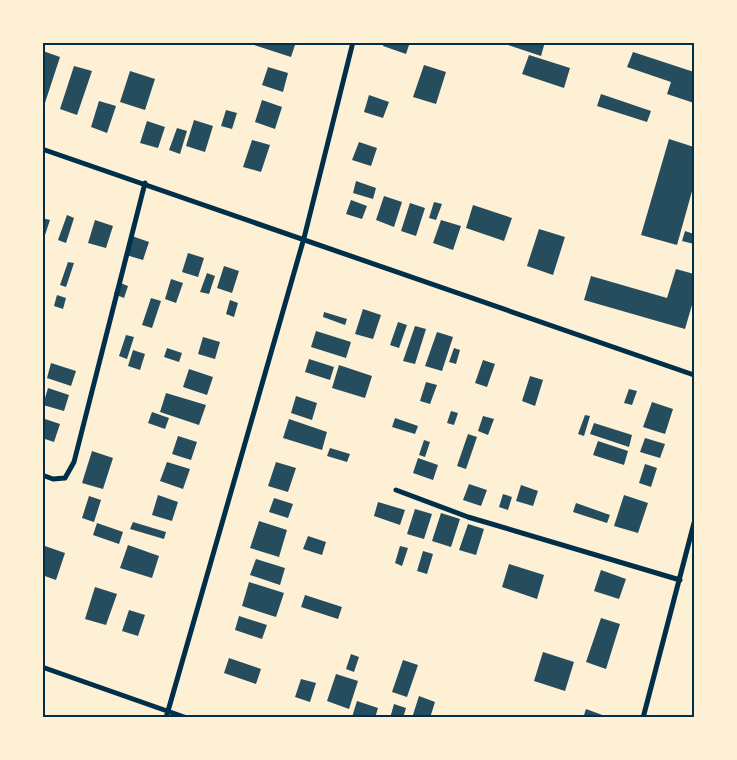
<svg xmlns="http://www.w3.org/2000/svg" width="737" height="760" font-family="'Libre Baskerville',serif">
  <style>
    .building { fill: #264d5e }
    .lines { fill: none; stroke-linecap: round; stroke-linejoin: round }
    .minor { stroke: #003049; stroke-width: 5 }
    .neatline { fill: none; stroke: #003049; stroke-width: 2 }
  </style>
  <rect width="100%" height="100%" fill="#fdf0d5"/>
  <path class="building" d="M245,42H296L291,57Z
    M384,42H402L409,45L406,54L383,46Z
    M509,42H545L541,56L508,45Z
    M43,51L60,57L43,109L42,54Z
    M633,52L694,72V103L667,94L671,82L627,67Z
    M529,55L570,68L564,88L522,74Z
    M424,65L446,72L436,104L413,97Z
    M74,66L92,71L77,115L60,109Z
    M268,67L288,73L283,92L262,85Z
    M130,71L155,79L145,110L120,102Z
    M601,94L651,111L647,122L597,106Z
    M369,95L389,102L383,118L364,112Z
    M262,100L282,107L275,129L255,122Z
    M99,101L116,106L107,133L91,127Z
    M226,110L237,113L232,129L221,126Z
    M194,120L213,126L205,152L186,146Z
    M147,121L165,127L158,148L140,143Z
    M177,128L187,131L180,154L169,150Z
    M669,139L694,147V184L677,245L641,235Z
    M252,140L270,145L261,172L243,167Z
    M359,142L377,148L371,166L352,160Z
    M356,181L376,188L373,199L353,193Z
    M384,196L402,202L394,227L376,220Z
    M351,200L367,206L362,219L346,214Z
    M434,202L442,204L436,220L429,218Z
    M410,203L425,208L416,236L401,231Z
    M473,205L512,218L504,241L466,228Z
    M67,215L74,218L66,243L58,240Z
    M42,218L50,220L43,241H42Z
    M95,220L113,226L106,248L88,243Z
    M441,220L461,226L453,250L433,243Z
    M539,229L565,237L553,275L527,266Z
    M685,231L694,234V244L682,241Z
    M132,236L149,242L143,260L126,255Z
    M188,253L204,258L198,277L182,272Z
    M68,262L74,263L66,287L60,285Z
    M224,266L239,271L232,293L217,288Z
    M676,269L694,274V298L685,329L584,300L591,276L667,298Z
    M207,273L215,276L209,294L200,292Z
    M171,279L183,283L176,303L165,299Z
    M118,282L128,286L124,298L114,294Z
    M57,295L66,298L63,309L54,306Z
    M151,298L161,301L152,328L142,325Z
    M230,300L238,303L234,317L226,314Z
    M363,309L381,315L373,339L355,334Z
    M324,312L347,319L345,325L323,317Z
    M398,322L407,325L399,348L390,345Z
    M415,326L426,329L415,364L403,361Z
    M316,331L351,342L346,358L311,347Z
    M437,332L453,337L442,371L425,366Z
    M126,335L134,337L127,359L119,356Z
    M203,337L220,342L215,359L198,354Z
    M167,348L182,353L179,362L164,357Z
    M454,348L460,350L456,364L449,362Z
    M133,350L145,354L140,370L128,366Z
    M309,359L334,367L330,380L305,372Z
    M483,360L495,364L487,387L475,383Z
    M51,363L76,371L71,386L47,378Z
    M339,365L372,376L365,398L332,388Z
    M189,369L213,377L207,395L183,387Z
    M530,376L543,380L535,406L522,401Z
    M426,382L437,385L430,404L420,401Z
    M48,388L69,395L64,411L43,405Z
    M629,389L637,391L632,405L624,403Z
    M166,393L206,405L199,425L160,412Z
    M296,396L317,403L312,420L291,413Z
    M652,402L673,409L665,434L643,427Z
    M451,411L458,413L454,425L447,423Z
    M152,412L169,418L165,429L148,423Z
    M585,415L590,416L584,436L578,434Z
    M483,416L494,419L488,435L478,431Z
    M42,418L60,424L54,442L42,438Z
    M395,418L418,426L415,434L392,427Z
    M289,419L327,432L322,450L283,438Z
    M594,423L632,435L629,447L590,434Z
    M468,434L477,437L466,469L457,466Z
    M178,436L197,442L191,460L172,454Z
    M645,438L665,444L660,458L640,452Z
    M424,440L430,442L425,457L419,455Z
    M598,441L628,451L624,465L593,455Z
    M330,448L350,454L347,462L327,456Z
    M92,451L113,458L103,489L82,483Z
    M418,458L438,465L433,480L413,473Z
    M167,462L190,469L183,489L160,481Z
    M276,462L296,468L288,492L268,486Z
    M645,464L657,468L651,487L639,483Z
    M469,484L487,490L481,506L463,500Z
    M521,485L538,491L533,506L516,501Z
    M503,494L512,497L508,510L499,507Z
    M158,495L178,502L172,521L152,515Z
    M624,495L648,503L638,533L614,526Z
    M89,496L101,500L94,522L82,518Z
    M274,498L293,504L288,518L269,512Z
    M378,502L405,510L400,525L374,516Z
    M576,503L610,515L607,523L573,512Z
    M415,509L432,514L424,539L407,534Z
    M441,513L460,519L451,547L432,541Z
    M259,521L287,530L279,557L250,548Z
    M133,522L166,532L164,539L130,529Z
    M97,523L123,532L119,544L93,535Z
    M468,524L484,529L476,555L459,550Z
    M308,536L326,542L322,555L303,549Z
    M42,545L65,553L56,580L42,575Z
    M128,545L159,556L152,578L120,568Z
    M400,546L408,548L402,566L395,563Z
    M423,551L433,554L427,574L417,571Z
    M256,559L285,568L280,585L250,575Z
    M509,564L544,575L537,599L502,587Z
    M601,570L626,579L619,599L594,591Z
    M249,582L284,593L276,617L242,606Z
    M95,587L117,594L106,625L85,619Z
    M305,595L342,607L338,619L301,607Z
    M129,610L145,615L138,636L122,631Z
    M239,616L267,625L262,639L235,630Z
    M601,618L620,624L606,669L586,662Z
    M543,652L574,662L565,691L534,681Z
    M351,654L359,657L354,672L346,669Z
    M229,658L261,669L256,684L224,673Z
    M403,660L418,665L407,697L392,692Z
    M336,674L358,681L349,709L327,701Z
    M301,679L316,683L310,702L295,697Z
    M419,696L435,702L430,718H412Z
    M357,701L378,708L375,718L352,717Z
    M394,704L406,708L403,718H390Z
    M586,709L605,716V718H583Z"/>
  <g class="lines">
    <path class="minor" d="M42,149L694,375
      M42,475L53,479L65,478L74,462L145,183
      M396,490L468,517L680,580
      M42,667L187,718
      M166,718L304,238L353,42
      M643,718L694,523"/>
  </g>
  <rect width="737" height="760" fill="none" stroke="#fdf0d5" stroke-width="88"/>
  <rect x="44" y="44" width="649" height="672" class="neatline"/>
</svg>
